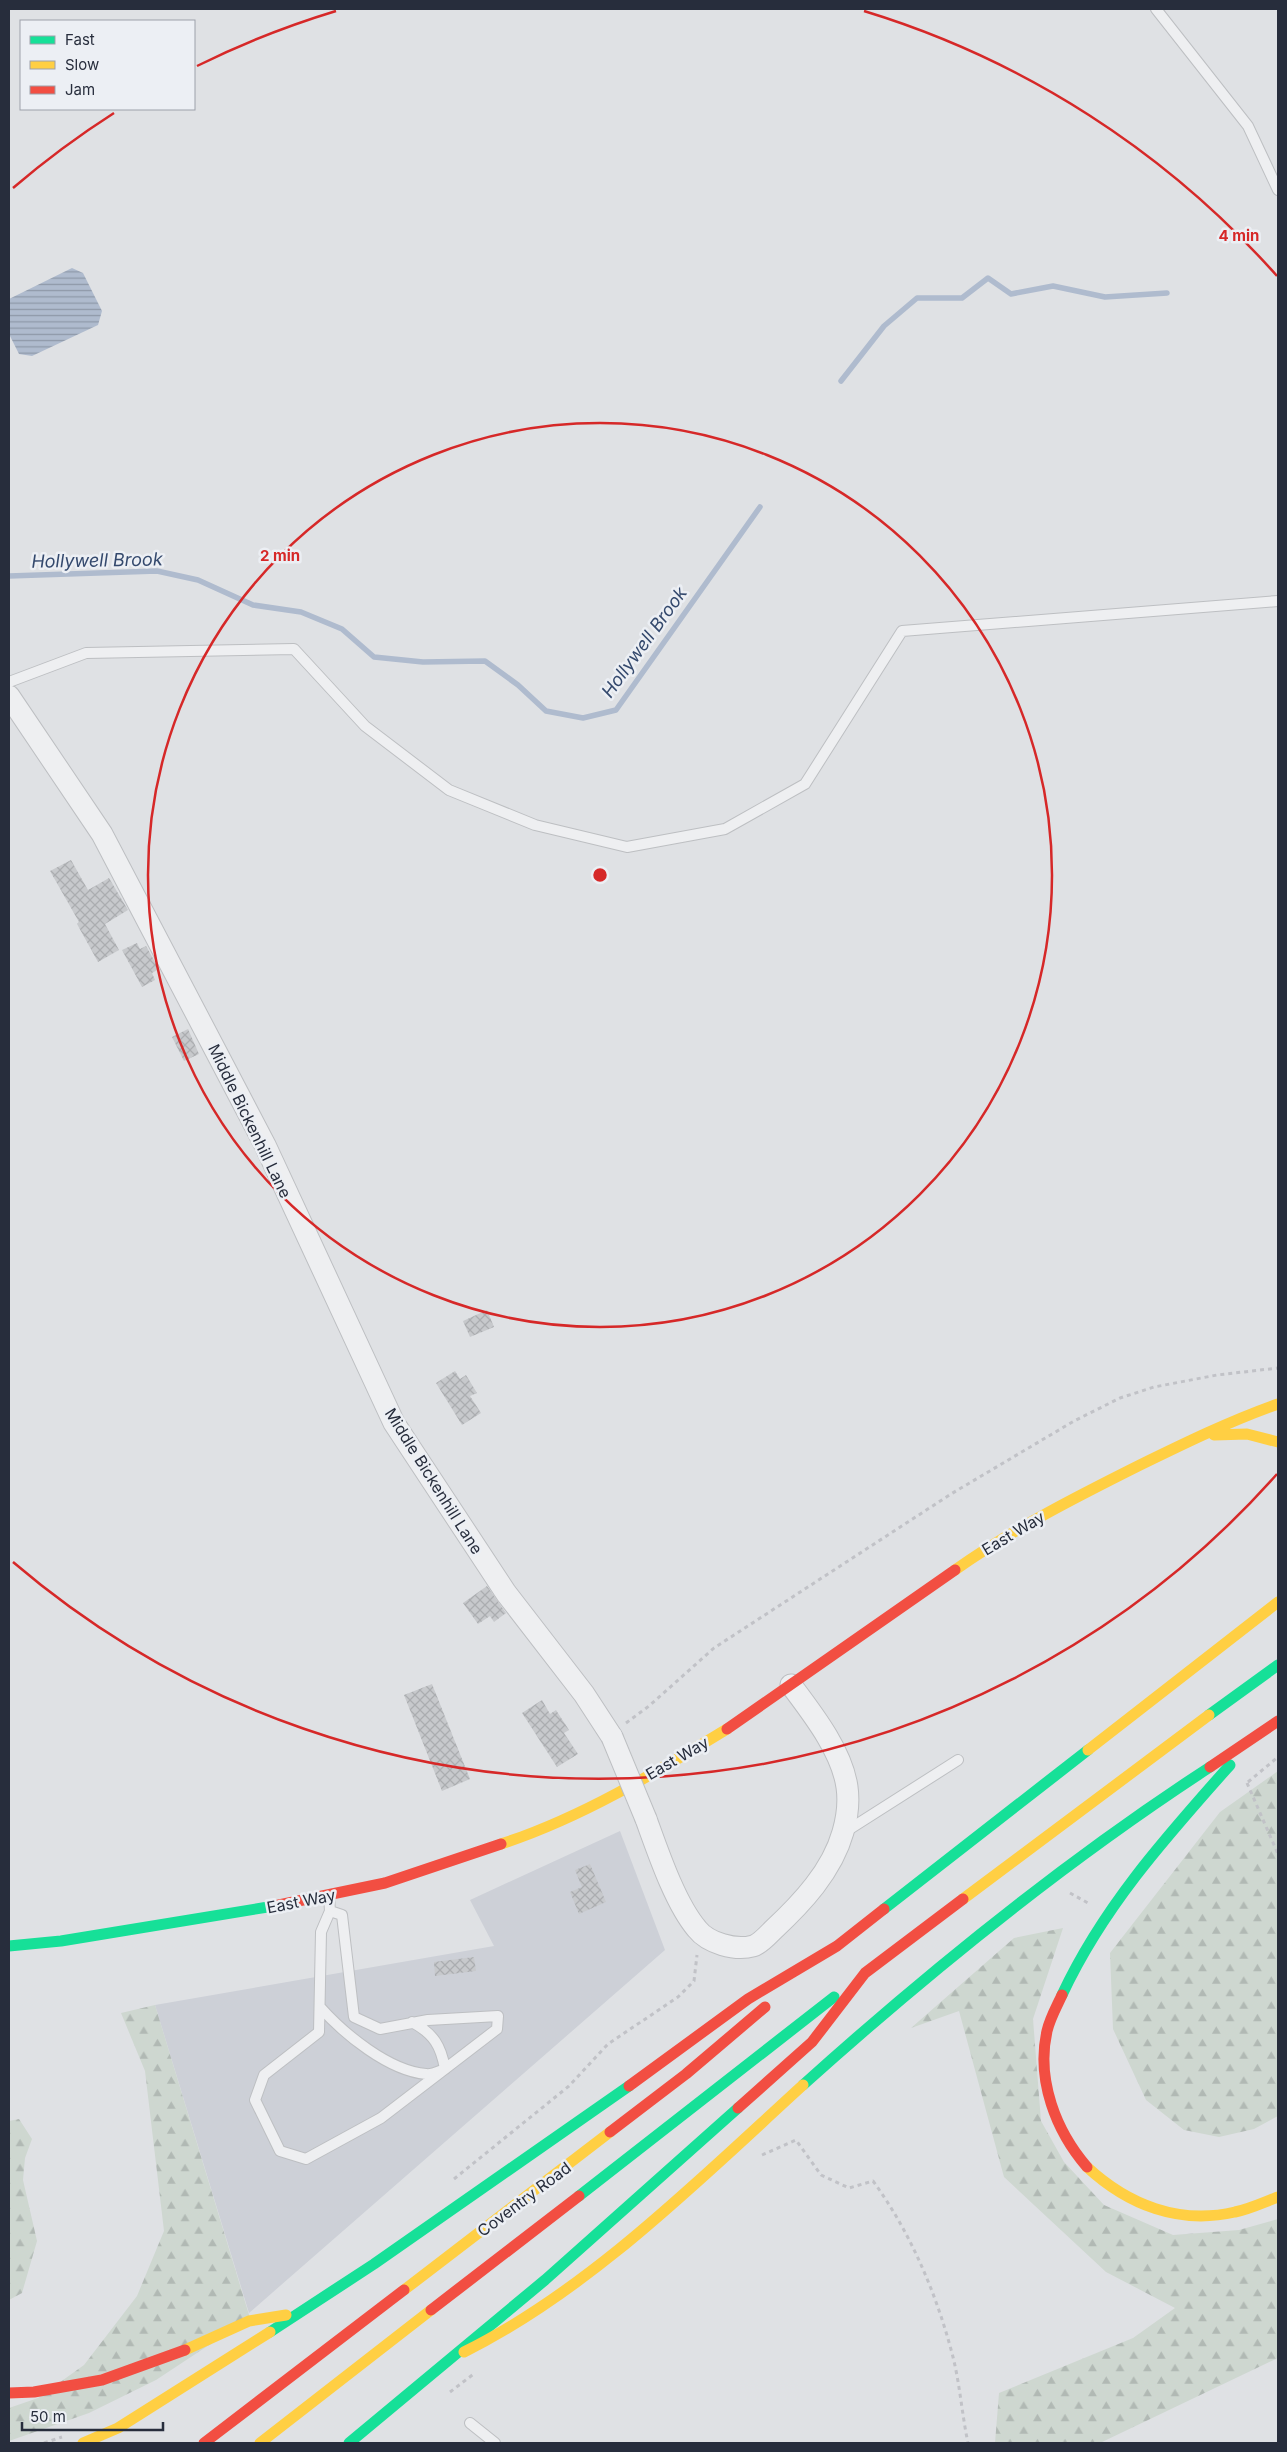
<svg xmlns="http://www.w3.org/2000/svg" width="1287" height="2452" font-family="Inter,sans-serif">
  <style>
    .built { fill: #cdd0d7 }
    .forest { fill: url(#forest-firs) }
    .water { fill: url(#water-rules) }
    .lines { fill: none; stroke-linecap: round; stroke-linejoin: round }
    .stream { stroke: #afbbce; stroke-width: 5.5 }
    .building { fill: url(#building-cross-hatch) }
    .lane-casing { stroke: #bdbfc2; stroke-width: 12 }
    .street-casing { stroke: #bdbfc2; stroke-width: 23 }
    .path { stroke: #c1c2c7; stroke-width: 3; stroke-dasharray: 4 4; stroke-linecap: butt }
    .lane { stroke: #eeeff1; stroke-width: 10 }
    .street { stroke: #eeeff1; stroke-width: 21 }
    .fast { stroke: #16e098; stroke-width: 11 }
    .slow { stroke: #ffcf43; stroke-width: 11 }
    .jam { stroke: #f24e42; stroke-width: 11 }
    .street-bridge-casing { stroke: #bdbfc2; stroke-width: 23; stroke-linecap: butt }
    .street-bridge { stroke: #eeeff1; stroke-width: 21 }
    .ring { fill: none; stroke: #d62828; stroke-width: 2.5 }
    .labels { text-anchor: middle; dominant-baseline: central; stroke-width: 5; stroke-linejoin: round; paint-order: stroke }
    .street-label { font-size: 16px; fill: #272d3c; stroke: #eceff4 }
    .water-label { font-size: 18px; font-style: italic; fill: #34496d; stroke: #eceff4 }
    .centre { fill: #d62828; stroke: #eceff4; stroke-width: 2.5 }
    .ring-label { font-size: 15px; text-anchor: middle; font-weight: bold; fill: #d62828; stroke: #eceff4; stroke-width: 5; stroke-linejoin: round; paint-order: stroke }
  </style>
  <defs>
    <pattern id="forest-firs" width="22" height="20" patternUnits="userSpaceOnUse" patternTransform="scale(1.25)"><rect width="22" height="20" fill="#ced7d0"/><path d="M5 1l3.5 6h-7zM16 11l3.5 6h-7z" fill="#b1b9b4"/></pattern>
    <pattern id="water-rules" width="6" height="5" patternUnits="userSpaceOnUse" patternTransform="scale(1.25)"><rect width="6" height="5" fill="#afbbce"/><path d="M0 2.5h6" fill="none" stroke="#8e98a8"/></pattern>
    <pattern id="building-cross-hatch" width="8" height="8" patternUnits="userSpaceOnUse" patternTransform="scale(1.25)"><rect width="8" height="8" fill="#c7c9cc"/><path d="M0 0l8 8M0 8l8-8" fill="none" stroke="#abadb0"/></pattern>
  </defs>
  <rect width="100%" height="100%" fill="#dfe1e4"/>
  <path class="built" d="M620,1831L665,1950L249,2313L155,2005L494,1946L470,1900Z"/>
  <path class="forest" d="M1278,1771V2116L1254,2129L1219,2137L1184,2130L1146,2100L1113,2029L1110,1953L1220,1812Z
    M1063,1928L1033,2019L1041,2121L1064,2162L1104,2205L1173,2235L1239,2230L1278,2219V2358L1100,2443H995L999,2393L1133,2338L1175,2308L1106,2272L1004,2177L959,2011L911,2028L1014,1938Z
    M155,2005L250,2318L156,2380L89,2413L9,2441V2408L38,2398L84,2365L137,2296L164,2231L145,2071L121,2013Z
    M19,2119L32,2139L25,2158L23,2180L37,2241L22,2293L9,2300V2121Z"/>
  <path class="water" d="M72,268L83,273L102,311L98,325L32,356L19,354L9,334V299Z"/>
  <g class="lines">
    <path class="stream" d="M841,381L884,326L917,298H962L988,278L1011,294L1053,286L1105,297L1167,293
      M9,576L157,571L198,580L253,605L301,612L342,629L374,657L423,662L485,661L518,685L546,711L583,718L616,710L760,507"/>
  </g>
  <path class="building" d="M71,860L88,890L109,878L128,910L105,924L119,950L98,962L77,924L79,922L50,871Z
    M137,943L140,949L146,946L159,969L152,973L155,980L142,987L122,950Z
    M188,1029L199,1054L184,1061L172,1037Z
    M487,1310L494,1327L470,1337L463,1321Z
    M455,1371L460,1379L466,1375L477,1393L470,1396L481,1413L462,1425L436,1383Z
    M487,1586L506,1613L494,1622L490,1616L478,1624L463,1603Z
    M432,1684L470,1779L442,1791L404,1695Z
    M542,1700L550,1714L556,1710L569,1730L564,1733L578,1754L557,1767L522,1713Z
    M590,1864L606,1902L579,1914L570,1892L582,1887L575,1870Z
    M474,1957L476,1971L435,1976L434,1962Z"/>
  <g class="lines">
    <g class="lane-casing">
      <path id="lane" d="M1156,9L1248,126L1278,190
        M9,682L86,653L294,649L365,726L449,790L535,825L627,847L725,829L805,784L902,631L1278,601
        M845,1832L958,1760
        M329,1896L330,1911L321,1932L319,2032L264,2075L255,2100L280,2151L306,2159L381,2118L497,2029L498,2016L428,2020L380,2029L354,2017L342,1915L330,1911
        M320,2007C344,2034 389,2071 426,2074C432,2075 439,2071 445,2069C441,2046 434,2034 412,2022
        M470,2423L495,2443"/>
    </g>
    <g class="street-casing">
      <path id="street" d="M9,696L102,834L265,1145L394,1423L506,1593L584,1694L612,1737
        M646,1819C658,1852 675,1903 697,1929C708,1943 735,1951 753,1946C760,1944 768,1935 773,1930C802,1903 832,1871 843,1832C847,1818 849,1801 847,1787C842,1751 812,1713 791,1685"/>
    </g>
    <path class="path" d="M626,1723L649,1706L714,1648L951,1494L1074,1421L1120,1398L1154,1387L1217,1375L1278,1368
      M1248,1782L1278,1757
      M1247,1783L1278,1854
      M1070,1893L1088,1903
      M762,2155L796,2140L821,2175L849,2188L873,2181C911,2233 937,2295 953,2357C960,2385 962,2415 968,2443
      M454,2179L569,2086L608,2044L678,1997L694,1981L697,1955
      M450,2392L475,2373
      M44,2443L62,2437"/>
    <use href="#lane" class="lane"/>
    <use href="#street" class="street"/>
    <path class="fast" d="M1209,1715L1278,1665
      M884,1909L1088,1750
      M9,1946L61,1941L274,1906
      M1062,1995C1103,1907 1166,1837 1230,1765
      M803,2085C932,1969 1064,1862 1210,1767
      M579,2196L834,1997
      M270,2332L374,2264L629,2086
      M349,2443L545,2280L738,2108"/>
    <path class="slow" d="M1214,1435L1247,1434L1278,1442
      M955,1570C1013,1529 1076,1497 1140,1465C1185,1443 1230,1421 1278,1404
      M1088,1750L1278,1602
      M501,1844C581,1818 655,1773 727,1729
      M963,1899L1209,1715
      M1087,2167C1128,2205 1179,2225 1235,2212C1250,2209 1264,2202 1278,2197
      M404,2290L610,2132
      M185,2350L249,2321L286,2315
      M464,2352C589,2290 700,2179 803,2085
      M83,2443L118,2428L270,2332
      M260,2443L431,2310"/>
    <path class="jam" d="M727,1729L955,1570
      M1210,1767L1278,1721
      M274,1906L385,1883L501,1844
      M1062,1995C1057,2006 1050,2018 1047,2031C1036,2080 1056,2131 1087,2167
      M629,2086L748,1999L837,1946L884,1909
      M738,2108L812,2042L865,1973L963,1899
      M610,2132L686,2074L765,2007
      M431,2310L579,2196
      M9,2393L34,2392L102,2380L185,2350
      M204,2443L404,2290"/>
    <g class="street-bridge-casing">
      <path id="street-bridge" d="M612,1737L646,1819"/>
    </g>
    <use href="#street-bridge" class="street-bridge"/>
  </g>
  <g class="ring">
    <circle cx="600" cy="875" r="452"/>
    <path d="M1277 1474A904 904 0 0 1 13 1562M13 188A904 904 0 0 1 114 113M197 66A904 904 0 0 1 336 11M864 11A904 904 0 0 1 1277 276"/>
  </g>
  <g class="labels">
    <g class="street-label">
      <text transform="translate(250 1121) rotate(64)">Middle Bickenhill Lane</text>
      <text transform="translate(434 1481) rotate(58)">Middle Bickenhill Lane</text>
      <text transform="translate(1013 1533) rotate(-31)">East Way</text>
      <text transform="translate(677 1758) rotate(-30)">East Way</text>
      <text transform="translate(301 1901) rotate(-11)">East Way</text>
      <text transform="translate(524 2199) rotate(-37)">Coventry Road</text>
    </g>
    <g class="water-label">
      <text transform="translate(97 560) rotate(-1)">Hollywell Brook</text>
      <text transform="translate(644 642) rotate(-54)">Hollywell Brook</text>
    </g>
  </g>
  <circle cx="600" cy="875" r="8" class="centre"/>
  <g class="ring-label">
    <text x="1239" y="241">4 min</text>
    <text x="280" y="561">2 min</text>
  </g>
  <rect width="1287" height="2452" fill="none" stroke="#272d3c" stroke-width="20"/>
  <rect x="20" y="20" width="175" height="90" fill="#eceff4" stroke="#9da1aa"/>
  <rect x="30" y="36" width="25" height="8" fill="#16e098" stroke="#9da1aa"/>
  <text x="65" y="45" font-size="15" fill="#272d3c">Fast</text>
  <rect x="30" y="61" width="25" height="8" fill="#ffcf43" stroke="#9da1aa"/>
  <text x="65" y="70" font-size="15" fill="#272d3c">Slow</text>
  <rect x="30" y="86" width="25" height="8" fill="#f24e42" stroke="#9da1aa"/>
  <text x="65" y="95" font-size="15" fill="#272d3c">Jam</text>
  <path d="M22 2422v8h141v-8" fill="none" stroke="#272d3c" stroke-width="2.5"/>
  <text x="30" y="2422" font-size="15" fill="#272d3c" stroke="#eceff4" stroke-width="4" paint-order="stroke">50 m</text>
</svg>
